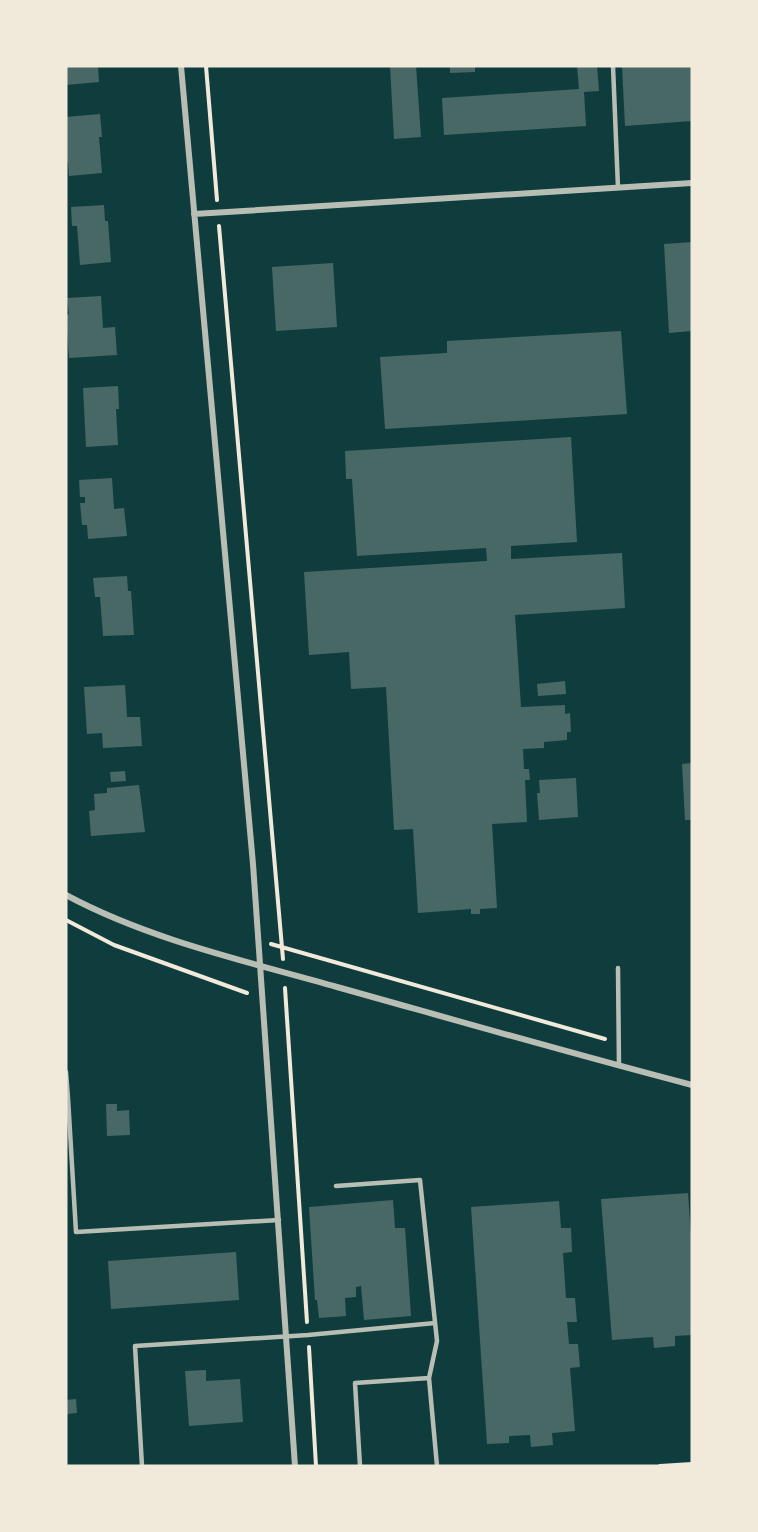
<svg xmlns="http://www.w3.org/2000/svg" width="758" height="1532" font-family="'Public Sans',sans-serif">
  <style>
    .building { fill: #486865 }
    .lines { fill: none; stroke-linecap: round; stroke-linejoin: round }
    .path { stroke: #f1e9da; stroke-width: 4 }
    .service { stroke: #b8beb3; stroke-width: 4.5 }
    .minor { stroke: #b8beb3; stroke-width: 6 }
  </style>
  <rect width="100%" height="100%" fill="#0f3d3e"/>
  <path class="building" d="M66,66H98L99,82L66,85Z
    M390,66H416L421,137L394,139Z
    M450,66H475V72L450,73Z
    M577,66H597L599,91L584,92L586,126L444,135L442,98L579,89Z
    M622,66H692V121L625,126Z
    M100,114L102,137H99L102,173L69,176L68,162H66V117Z
    M104,205L105,221H108L111,262L80,265L77,226H72L71,207Z
    M692,242V331L669,333L664,244Z
    M333,263L337,327L276,331L272,267Z
    M101,296L103,328L115,327L117,355L69,358L66,317V315L69,314L67,298Z
    M621,331L627,414L385,429L380,357L447,353V341Z
    M118,386L119,409H116L118,445L86,447L83,388Z
    M571,437L577,542L511,546V559L622,553L625,608L515,615L521,707L565,705V714L570,713L571,732H567V740L544,742V748L523,749L524,769H529L530,780H525L527,822L492,824L497,908L480,909V914H471V909L418,913L413,829L394,830L386,687L351,689L349,652L309,655L304,572L487,561L486,548L357,556L352,479H346L345,451Z
    M112,478L114,509L124,508L127,536L88,539L87,525H82L80,503H85V497H80L79,480Z
    M127,576L128,591H131L134,635L103,636L100,597H95L93,578Z
    M565,681L566,694L538,696L537,684Z
    M125,685L127,717H140L142,746L103,748L102,733L87,734L84,687Z
    M692,763V820H685L682,764Z
    M125,771L126,781L111,782L110,772Z
    M576,778L578,817L539,820L537,793H540L539,780Z
    M139,785L145,832L91,836L89,811L95,810L94,794L107,793V788Z
    M106,1104H117V1111L129,1110L130,1135L107,1136Z
    M688,1193L692,1251V1335L675,1336V1346L654,1348L653,1337L612,1340L601,1199Z
    M393,1200L395,1228H405L411,1316L364,1320L361,1286L356,1287V1297L345,1298L346,1316L319,1318L317,1300H315L309,1207Z
    M559,1201L561,1228H571L572,1252L563,1253L566,1298H575L577,1322H567L569,1344H578L580,1367L570,1368L575,1431L552,1433L553,1445L531,1447L530,1435L509,1436V1443L487,1444L471,1207Z
    M236,1252L239,1300L111,1309L108,1261Z
    M206,1370V1381L240,1379L243,1422L189,1426L185,1371Z
    M76,1399L77,1413L66,1414V1400Z"/>
  <g class="lines">
    <path class="path" d="M206,66L217,200
      M219,226L283,959
      M66,920L114,945L247,993
      M271,944L605,1039
      M285,988L307,1322
      M309,1347L316,1466
      M660,1466L692,1464"/>
    <path class="service" d="M613,66L618,188
      M618,968L619,1066
      M66,1072L68,1098
      M66,1098H68L76,1232L279,1220
      M336,1186L420,1180L437,1341L429,1378
      M142,1466L135,1346L308,1335L435,1323
      M360,1466L355,1383L429,1378L437,1466"/>
    <path class="minor" d="M181,66L253,864L295,1466
      M194,214L692,183
      M66,895C150,940 246,961 337,987C455,1020 573,1054 692,1085"/>
  </g>
  <rect width="758" height="1532" fill="none" stroke="#f1e9da" stroke-width="135"/>
</svg>
